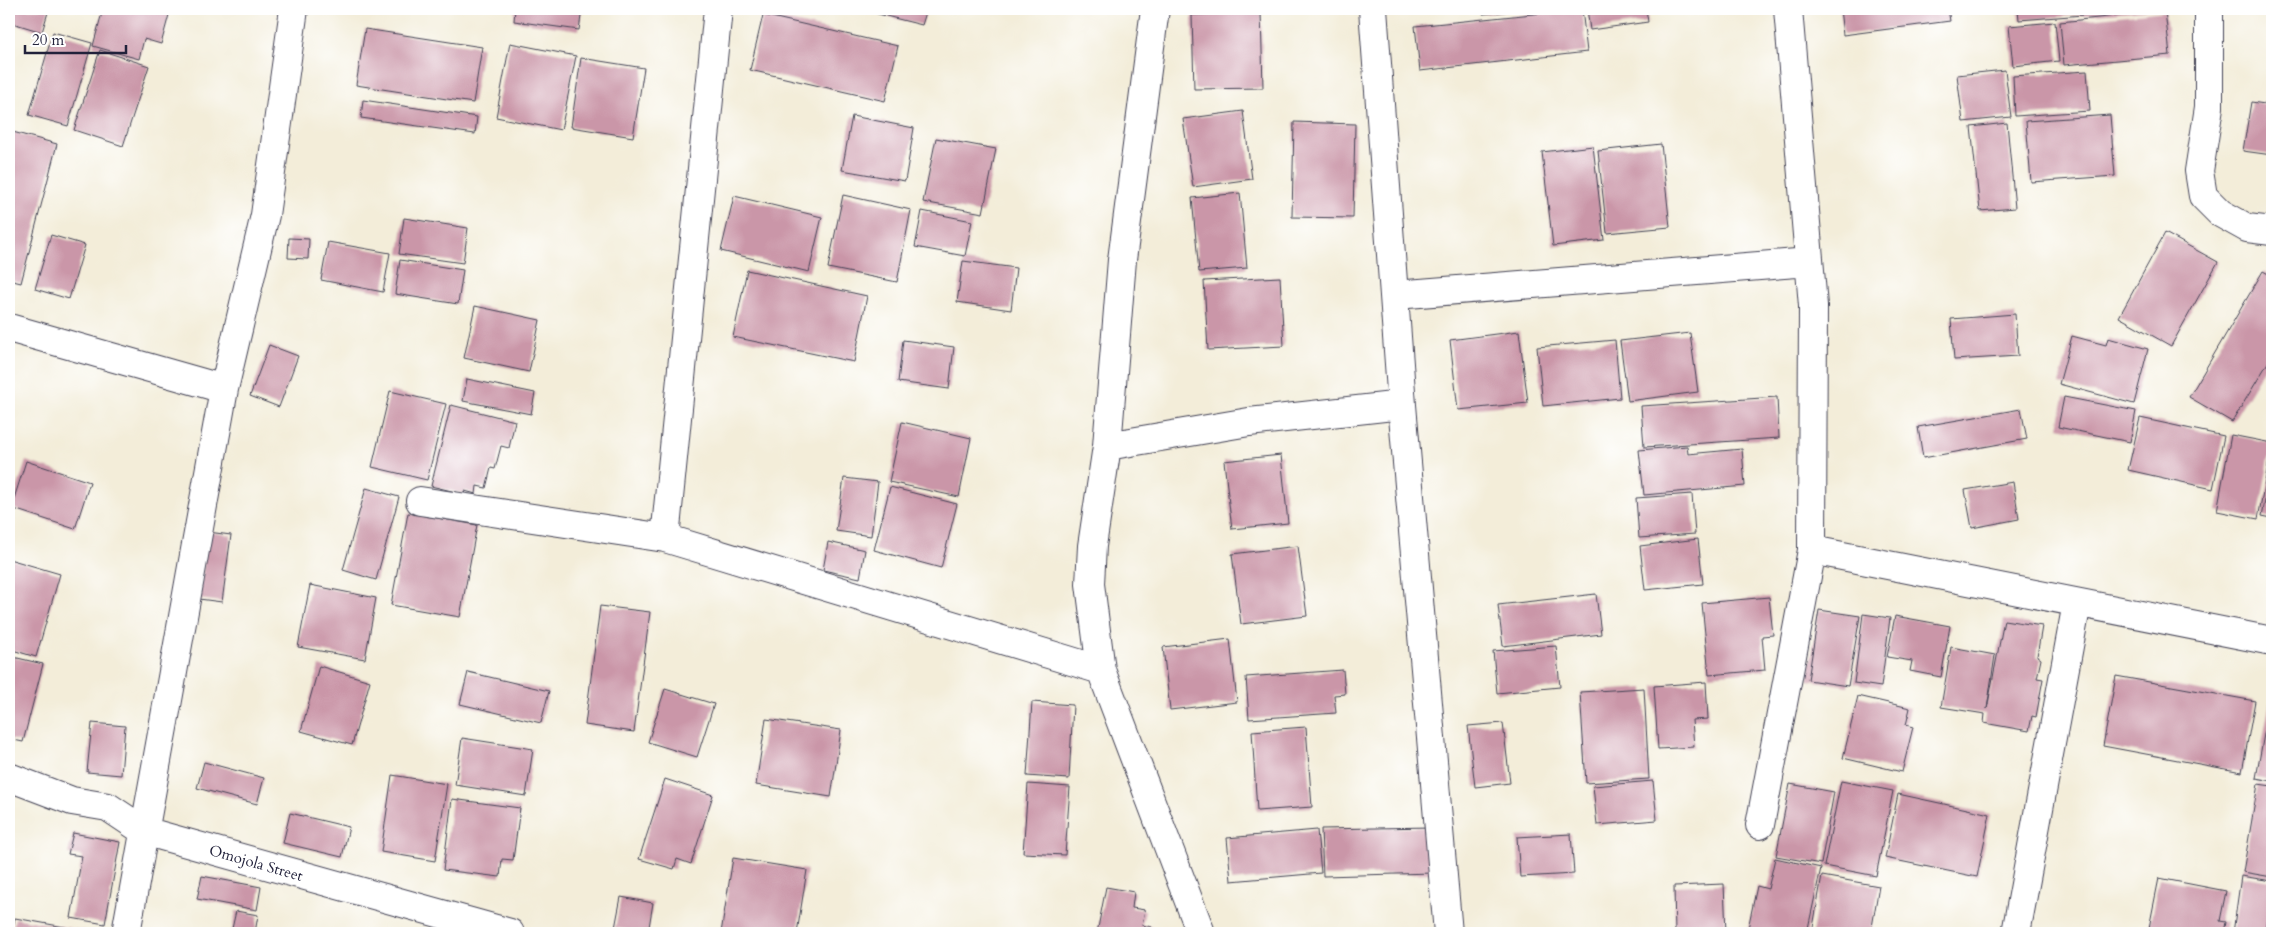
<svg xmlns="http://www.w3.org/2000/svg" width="2281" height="942" font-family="Cardo,serif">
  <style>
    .building { fill: #ca96a8 }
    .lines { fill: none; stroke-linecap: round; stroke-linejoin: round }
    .minor-casing { stroke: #414053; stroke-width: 30 }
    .minor { stroke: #fff; stroke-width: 28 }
    .labels { text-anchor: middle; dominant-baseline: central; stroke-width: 4; stroke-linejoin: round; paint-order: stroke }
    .street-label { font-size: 15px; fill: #22223b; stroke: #fff }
  </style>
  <rect width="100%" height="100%" fill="#fff"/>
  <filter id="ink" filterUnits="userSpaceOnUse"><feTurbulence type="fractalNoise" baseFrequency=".02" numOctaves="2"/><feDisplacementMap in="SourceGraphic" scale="10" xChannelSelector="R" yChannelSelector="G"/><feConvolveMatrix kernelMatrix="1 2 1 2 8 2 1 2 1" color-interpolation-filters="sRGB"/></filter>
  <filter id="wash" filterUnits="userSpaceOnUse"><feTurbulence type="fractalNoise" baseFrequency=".0096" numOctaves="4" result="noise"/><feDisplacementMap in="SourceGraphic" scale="20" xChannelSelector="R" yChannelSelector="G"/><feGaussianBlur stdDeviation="1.12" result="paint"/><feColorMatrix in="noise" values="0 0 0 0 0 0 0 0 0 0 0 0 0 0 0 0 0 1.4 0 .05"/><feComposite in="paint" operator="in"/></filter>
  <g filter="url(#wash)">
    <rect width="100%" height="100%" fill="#f3edd9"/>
    <g id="blocks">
      <path class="building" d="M12,9H49L42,32L9,22Z
        M103,9H160L170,11L161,44L144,39L139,59L93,46Z
        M515,9H582L579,30L514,21Z
        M875,9H927L922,25L874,13Z
        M1483,9H1520V10L1483,14Z
        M1582,9L1587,52L1420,71L1415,26Z
        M1587,9H1646L1648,22L1590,30Z
        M1840,9H1948L1950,21L1843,35Z
        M2018,9H2147V10L2019,20Z
        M2165,11L2170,55L2064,65L2060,22Z
        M1261,13L1263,88L1194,89L1192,15Z
        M763,15L898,46L885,101L750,70Z
        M2055,22L2059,61L2013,66L2009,26Z
        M365,29L482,47L473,103L356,85Z
        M53,32L92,43L68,126L29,115Z
        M510,43L576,56L561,130L496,117Z
        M100,50L149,66L123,146L74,130Z
        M581,58L644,68L633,137L571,127Z
        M2005,70L2011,117L1963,122L1957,75Z
        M2087,71L2090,111L2015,116L2013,76Z
        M363,100L477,117L475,134L361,118Z
        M2251,102L2272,105V155L2243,151Z
        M1243,111L1252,179L1193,187L1183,119Z
        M2110,115L2115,176L2031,182L2026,121Z
        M852,116L914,128L905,181L842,170Z
        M1294,122L1355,124L1353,218L1292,217Z
        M2007,123L2015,208L1980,211L1971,127Z
        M9,131L57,144L21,283L9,280Z
        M936,138L996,149L983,213L923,202Z
        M1661,144L1670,227L1607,233L1598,151Z
        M1593,146L1604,240L1553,246L1542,152Z
        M1240,193L1247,268L1199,272L1192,198Z
        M843,195L911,210L897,282L828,268Z
        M734,196L822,217L809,272L721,251Z
        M922,211L972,221L965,256L915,247Z
        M404,218L468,228L463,263L399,254Z
        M2165,233L2218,262L2171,346L2119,317Z
        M51,235L85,245L69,299L35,289Z
        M289,238L309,239L308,259L288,258Z
        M328,242L390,253L383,292L321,280Z
        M400,260L463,270L458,304L395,294Z
        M963,261L1016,268L1011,310L957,302Z
        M747,270L867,296L854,362L733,337Z
        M2263,271L2272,276V356L2232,422L2189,397Z
        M1280,277L1284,346L1208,350L1204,281Z
        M475,306L540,320L529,372L464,358Z
        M2015,314L2018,356L1954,360L1951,319Z
        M1519,331L1528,403L1458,410L1450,340Z
        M1690,333L1698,392L1628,401L1620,341Z
        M2072,336L2106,345L2108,338L2148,349L2134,404L2059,384Z
        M903,340L954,347L949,389L898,382Z
        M1615,340L1620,398L1543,406L1537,347Z
        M269,345L298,356L279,407L250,396Z
        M467,379L535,393L531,414L463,401Z
        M390,391L446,404L427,480L372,467Z
        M1777,397L1779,438L1644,447L1641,406Z
        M2064,397L2136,411L2130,442L2058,427Z
        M451,405L515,421L509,448L501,446L495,469L491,468L486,488L477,486L476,494L465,491L464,494L431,486Z
        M2021,409L2027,439L1923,458L1918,427Z
        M2140,418L2224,436L2213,489L2128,470Z
        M902,422L971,438L959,497L889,482Z
        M2231,435L2272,443L2258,519L2217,511Z
        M1687,446L1688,454L1742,449L1745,486L1644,495L1639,450Z
        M1281,455L1288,523L1232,529L1224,461Z
        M26,461L90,482L75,529L11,508Z
        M2271,470H2272V518L2262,516Z
        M844,478L878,482L871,536L836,531Z
        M2013,482L2019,519L1972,528L1965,490Z
        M890,487L957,504L941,568L874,550Z
        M366,488L399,497L376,580L343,570Z
        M1692,494L1695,534L1639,538L1636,498Z
        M408,513L477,525L460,617L391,605Z
        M208,532L231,535L222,602L199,599Z
        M1698,539L1703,584L1645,590L1640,546Z
        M828,542L865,550L860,578L823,570Z
        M1298,546L1307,616L1241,624L1232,554Z
        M9,559L60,574L36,657L9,649Z
        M310,585L376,598L365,659L298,647Z
        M1596,594L1601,634L1503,646L1498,605Z
        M1769,597L1773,635L1762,636L1765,670L1709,675L1702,603Z
        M600,606L650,612L634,732L585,725Z
        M1819,610L1860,616L1848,686L1808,680Z
        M1863,614L1890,618L1881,687L1854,683Z
        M1895,616L1950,626L1941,677L1910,671L1912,661L1887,657Z
        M2004,620L2042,626L2037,656L2041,659L2037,678L2043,679L2036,717L2032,716L2029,731L1984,723L1985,714L1941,707L1951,647L1995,655L1987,709Z
        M1230,639L1237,702L1170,710L1163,647Z
        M1556,646L1560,687L1497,693L1493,651Z
        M9,656L43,664L23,742L9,739Z
        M319,666L370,681L352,745L301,731Z
        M1343,670L1345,694L1334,695L1336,713L1249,719L1246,677Z
        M468,672L549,691L541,723L460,704Z
        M2116,676L2255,701L2242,772L2103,746Z
        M1706,682L1708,719L1692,720L1694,747L1658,749L1654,686Z
        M1644,688L1649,779L1586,783L1580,692Z
        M665,689L714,704L697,757L648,742Z
        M1858,696L1910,708L1906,725L1913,727L1902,772L1843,758Z
        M2271,696H2272V781L2256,778Z
        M1032,702L1073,705L1069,779L1027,776Z
        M766,719L841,730L831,797L756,785Z
        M92,723L125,726L121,775L87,772Z
        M1503,723L1510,783L1475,787L1468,726Z
        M1306,727L1312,807L1257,811L1252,731Z
        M462,738L533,749L526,796L455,785Z
        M204,762L264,778L257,804L197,788Z
        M392,775L447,784L435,861L381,852Z
        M665,779L713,795L691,864L677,859L674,869L639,859Z
        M1653,781L1657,820L1597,825L1593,786Z
        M1841,781L1893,791L1876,876L1824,866Z
        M1028,784L1070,787L1065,855L1023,853Z
        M1790,784L1834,792L1821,864L1776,856Z
        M2258,784L2272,786V877L2243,872Z
        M1898,794L1990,814L1977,877L1885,858Z
        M452,799L520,808L513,860L502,859L500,877L443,870Z
        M290,813L349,827L342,857L283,843Z
        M1431,827L1433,873L1323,876L1321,829Z
        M1317,830L1321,873L1231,881L1227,838Z
        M73,833L120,842L105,924L71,918L82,856L68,854Z
        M1571,834L1574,874L1520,877L1517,837Z
        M733,858L807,870L797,933H721Z
        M1775,858L1821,868L1807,933H1747L1757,886L1768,889Z
        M202,876L261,887L257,910L197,899Z
        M1822,876L1879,886L1871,933H1812Z
        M2241,876L2272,881L2266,933H2233Z
        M2159,878L2226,891L2220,921L2226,922L2224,933H2148Z
        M1724,884L1726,933H1675L1674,886Z
        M1106,887L1134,892L1132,908L1145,910L1142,925L1152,927L1151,933H1097Z
        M621,897L653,903L648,933L615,928Z
        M236,911L258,915L255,933H231Z
        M15,918L92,932V933H12Z"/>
    </g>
  </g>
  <g filter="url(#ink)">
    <use href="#blocks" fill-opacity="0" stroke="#414053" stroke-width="1"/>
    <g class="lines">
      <g class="minor-casing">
        <path id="minor" d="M1155,9L1122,260L1107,446L1092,546L1090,584L1101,670L1201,933
          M1373,9L1402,405L1448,933
          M2209,9V107L2199,171L2203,196L2220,213L2247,228L2272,231
          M1395,295L1809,262
          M9,328L224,389
          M1107,446L1249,422L1402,405
          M420,501L665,538L1101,670
          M665,538L718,9
          M1812,550L2272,641
          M9,777L72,801L108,807L144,831L510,933
          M1760,825L1812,550L1813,306L1788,9
          M126,933L224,389L265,215L294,9
          M2016,933L2077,603"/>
      </g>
      <use href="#minor" class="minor"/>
    </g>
  </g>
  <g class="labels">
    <g class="street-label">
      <text transform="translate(256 863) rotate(16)">Omojola Street</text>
    </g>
  </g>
  <rect width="2281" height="942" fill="none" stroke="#fff" stroke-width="30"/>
  <path d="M25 45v8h101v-8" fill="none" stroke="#22223b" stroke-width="2.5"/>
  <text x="32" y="45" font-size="15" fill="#22223b" stroke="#ffffff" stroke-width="4" paint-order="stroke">20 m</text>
</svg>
